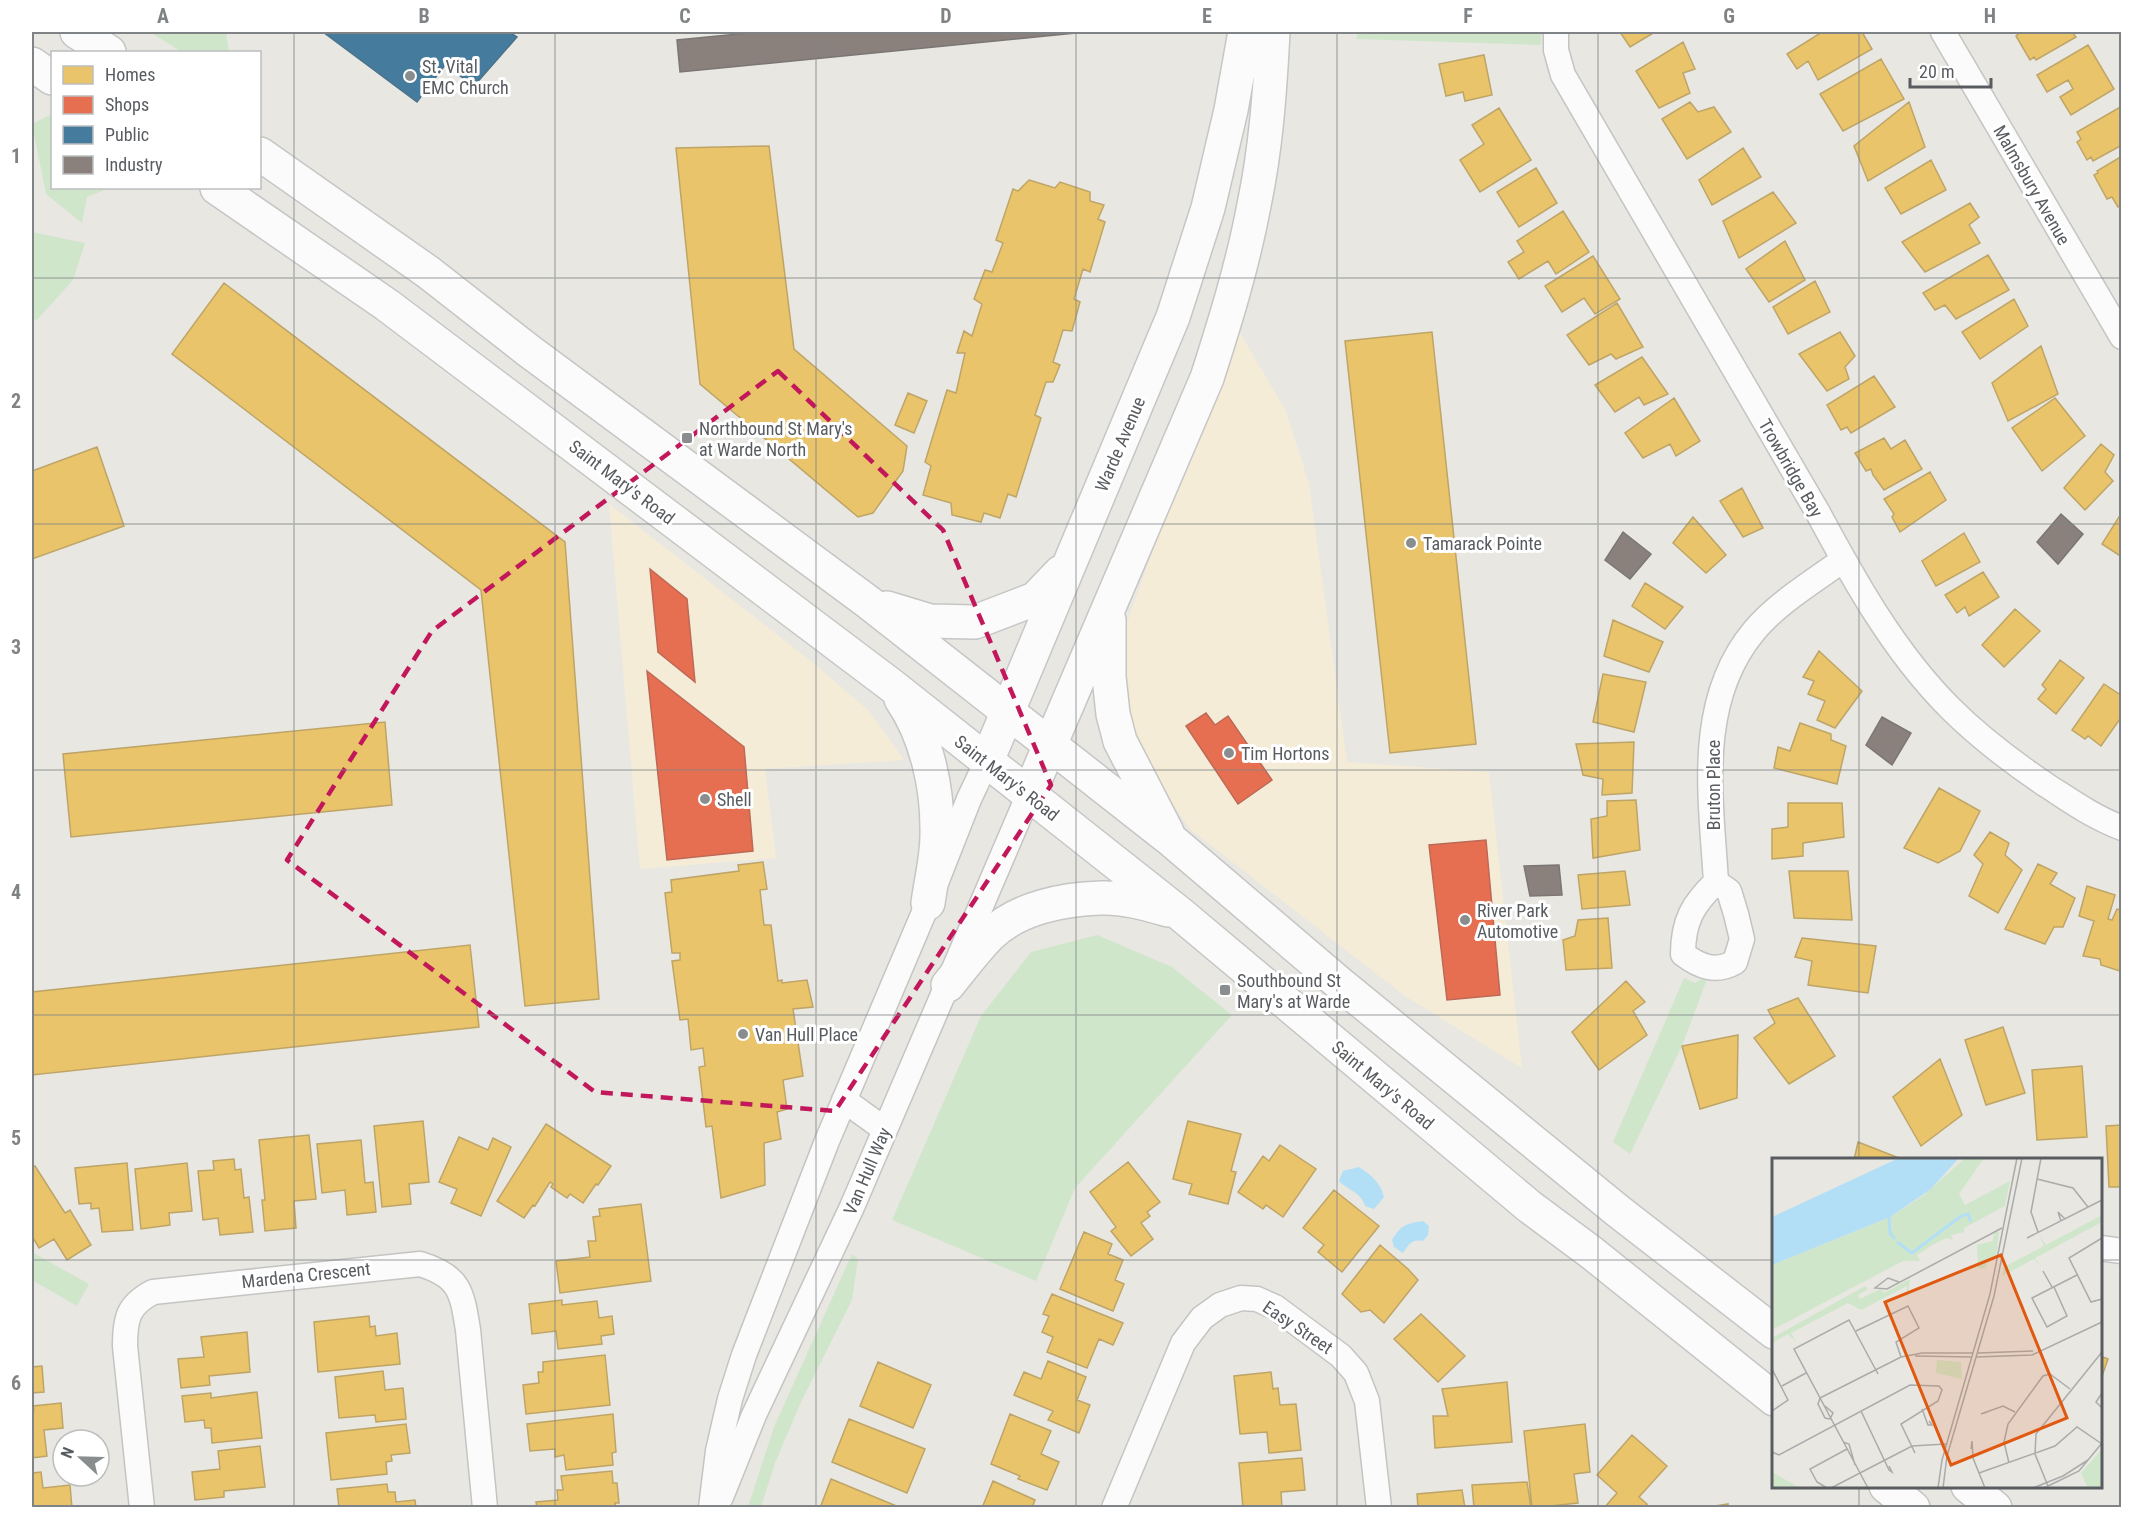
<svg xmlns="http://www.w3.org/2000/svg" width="2153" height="1539" font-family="'Roboto Condensed',sans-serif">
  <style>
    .commercial { fill: #f5ecd8 }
    .green { fill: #d0e6cb }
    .water { fill: #b2dff6 }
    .homes { fill: #e9c46a; stroke: #bea567; stroke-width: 1.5 }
    .shops { fill: #e76f51; stroke: #bc6956; stroke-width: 1.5 }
    .public { fill: #457b9d; stroke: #4b728b; stroke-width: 1.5 }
    .industry { fill: #8a817c; stroke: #7b7674; stroke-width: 1.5 }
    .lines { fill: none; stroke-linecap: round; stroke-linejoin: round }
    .street-casing { stroke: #c4c4c3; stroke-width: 27 }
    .secondary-casing { stroke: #c5c6c5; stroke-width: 36 }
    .street { stroke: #fcfbfb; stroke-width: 24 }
    .secondary { stroke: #fcfbfb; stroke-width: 33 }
    .marked { fill: none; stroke: #c2185b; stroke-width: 4.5; stroke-dasharray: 12 8; stroke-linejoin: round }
    .grid { fill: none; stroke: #808385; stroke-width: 1.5; stroke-opacity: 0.55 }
    .poi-dot { fill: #8a8d8e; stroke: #fff; stroke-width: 2 }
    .labels { text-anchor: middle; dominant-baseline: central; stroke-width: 6; stroke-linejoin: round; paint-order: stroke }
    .poi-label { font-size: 18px; fill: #585c60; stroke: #fff; text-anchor: start }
    .street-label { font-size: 18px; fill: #585c60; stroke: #fff }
    .inset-river { fill: none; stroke: #b2dff6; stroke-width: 3 }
    .inset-road { fill: none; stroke: #aaabaa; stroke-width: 1.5 }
    .view { fill: #e15910; fill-opacity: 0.15; stroke: #e15910; stroke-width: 3 }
    .inset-edge { fill: none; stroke: #585c60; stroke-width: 3 }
    .neatline { fill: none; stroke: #808385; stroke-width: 2 }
    .grid-label { font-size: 20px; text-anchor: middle; font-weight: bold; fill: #808385 }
  </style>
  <rect width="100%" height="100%" fill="#e8e7e2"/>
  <path class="commercial" d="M1234,323L1286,411L1309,484L1347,762L1489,772L1522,1068L1405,996L1190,829L1159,784L1127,719L1119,645Z
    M609,504L811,661L869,711L904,760L765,769L776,858L640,869Z"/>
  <path class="green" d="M150,32H226L229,52H182Z
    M1358,32H1541V45L1356,39Z
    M52,114V188H110L87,197L82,223L46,194L32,124Z
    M32,232L85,243L73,280L37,320L32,318Z
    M1097,935L1172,967L1232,1015L1075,1188L1036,1281L892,1220L981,1016L1031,952Z
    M1709,974L1682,1046L1630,1154L1613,1142L1684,978L1695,983Z
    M32,1252L89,1284L77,1306L32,1280Z
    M852,1254L858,1259L852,1300L801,1402L775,1463L761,1507H748L774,1427Z"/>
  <path class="water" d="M1359,1167C1371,1175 1381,1183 1384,1197L1374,1209L1365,1206C1361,1192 1349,1191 1339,1181L1343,1171Z
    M1423,1221L1429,1226L1428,1235L1423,1241C1412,1239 1409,1244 1403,1253L1394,1247L1392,1240C1400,1226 1407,1223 1423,1221Z"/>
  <path class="homes" d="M1620,32H1655L1630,47Z
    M1822,32H1862L1872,49L1818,80L1808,61L1797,69L1787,54Z
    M2020,32H2072L2076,37L2036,60L2034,57L2030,60L2016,36Z
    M1683,42L1695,69L1683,73L1690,93L1659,108L1636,71Z
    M2088,45L2114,89L2071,115L2060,97L2073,89L2068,80L2047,92L2037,75Z
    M1484,55L1492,95L1465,101L1463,92L1446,96L1439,64Z
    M1881,59L1904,99L1843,131L1820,94Z
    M1690,102L1698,112L1714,107L1731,132L1687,159L1662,119Z
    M1909,102L1925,147L1868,181L1854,146Z
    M2122,106V145L2093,161L2091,157L2087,160L2077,142L2081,139L2077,132Z
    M1499,108L1531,160L1480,192L1460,160L1484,144L1472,125Z
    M769,146L794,349L907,446L903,471L873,513L858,517L700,384L676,148Z
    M1743,148L1761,177L1712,205L1699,180Z
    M2122,156V205L2118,207L2112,197L2107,199L2094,175L2098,173L2097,171Z
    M1931,160L1946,190L1901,214L1885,188Z
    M1536,168L1557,203L1519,227L1497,192Z
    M1029,180L1055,188L1060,182L1090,192V201L1104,205L1098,219L1105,222L1090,272L1083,269L1074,299L1080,302L1072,331L1063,330L1053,362L1060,365L1053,382H1046L1035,415L1041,418L1016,497L1008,494L1000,518L984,513L981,522L952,515L951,503L923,495L931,466L925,462L947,390L956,393L965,353H957L964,331L972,336L982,304L974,299L985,270L992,272L1003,243L996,240L1013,189L1018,191Z
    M1773,192L1796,223L1739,258L1723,221Z
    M1970,203L1979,217L1969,225L1980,243L1925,272L1902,242Z
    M1563,211L1589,252L1556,274L1548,261L1519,279L1508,262L1524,252L1517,241Z
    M1785,241L1805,280L1769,302L1746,269Z
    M1988,255L2009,290L1956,319L1945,305L1935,310L1923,293Z
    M1593,256L1620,299L1595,314L1584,298L1562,312L1545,286Z
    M1815,281L1830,312L1788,334L1773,307Z
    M224,283L565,542L599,999L525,1006L481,590L172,354Z
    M2014,299L2028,326L1980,359L1962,332Z
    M1617,303L1643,347L1616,359L1611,354L1589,365L1567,335Z
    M1432,332L1476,744L1390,753L1345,341Z
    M1840,332L1855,356L1845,367L1849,379L1827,391L1799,354Z
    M2041,346L2058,394L2008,421L1992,383Z
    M1642,357L1668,394L1644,405L1639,397L1615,412L1595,385Z
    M1874,376L1895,407L1851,433L1847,427L1841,430L1827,405Z
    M908,393L927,401L914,433L895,425Z
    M1674,398L1700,441L1676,456L1670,444L1643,458L1625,433Z
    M2055,398L2085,436L2042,471L2012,428Z
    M1884,438L1891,449L1905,440L1922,469L1884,490L1873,475L1871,469L1866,471L1855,453Z
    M2101,444L2114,455L2105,472L2113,481L2085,510L2064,488Z
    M97,447L124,526L32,559V471Z
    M1930,472L1946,500L1900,532L1892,517L1894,514L1884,499Z
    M1742,488L1763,528L1743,537L1720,501Z
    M2122,512V557L2102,544Z
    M1693,517L1726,555L1706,573L1673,543Z
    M1964,533L1980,562L1936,586L1922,561Z
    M1983,572L1999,597L1969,616L1965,607L1957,613L1945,595Z
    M1645,583L1683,607L1665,629L1632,606Z
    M2015,609L2040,631L2004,667L1982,645Z
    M1613,620L1663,642L1649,672L1604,656Z
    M1819,651L1862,691L1835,728L1817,720L1825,701L1808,694L1814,681L1803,677Z
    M2060,660L2084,678L2056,714L2038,699L2046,689L2042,685Z
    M1603,674L1646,682L1634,732L1593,722Z
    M2104,684L2122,696V716L2101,746L2088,736L2085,739L2072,730Z
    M385,722L392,805L71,837L63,754Z
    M1800,723L1831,734V740L1846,746L1837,784L1774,768L1778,747L1790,751Z
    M1634,742L1632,793L1602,795L1603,779L1583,775L1576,744Z
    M1939,788L1980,811L1960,851L1938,863L1904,848Z
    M1636,800L1640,850L1593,858L1591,819L1607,816V801Z
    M1788,803H1842L1844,837L1803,843V856L1772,859V829L1788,827Z
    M1990,832L2009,843L2005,855L2022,870L1998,913L1969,896L1983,864L1974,855Z
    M763,862L767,889L760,890L764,925H771L778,981L782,980V983L807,980L813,1007L793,1009L803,1076L783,1080L787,1109L777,1112L781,1139L764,1143L765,1185L721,1198L712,1126L706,1127L699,1067L705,1066L703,1048L691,1050L688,1019L680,1020L672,961L680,960V953H672L665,893L672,892L671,880L739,871L738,865Z
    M2038,864L2057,873L2050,884L2075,898L2063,927H2054L2045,944L2005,929Z
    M1625,871L1630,905L1582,909L1578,875Z
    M1789,871H1848L1852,920L1794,918Z
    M2087,886L2115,895L2108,919L2112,920L2117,909L2122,910L2120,971L2101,965L2100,959L2083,956L2094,921L2079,916Z
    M1608,918L1612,968L1566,970L1563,940L1575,936L1578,920Z
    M1802,938L1876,946L1868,993L1808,985L1812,961L1795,957Z
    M470,945L479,1027L32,1075V992Z
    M1626,981L1645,1002L1633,1011L1647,1035L1599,1070L1572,1032Z
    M1798,998L1835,1056L1789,1084L1754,1038L1775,1023L1768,1010Z
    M2003,1027L2025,1093L1986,1105L1965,1040Z
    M1738,1035L1737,1098L1700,1109L1682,1046Z
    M1940,1059L1962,1115L1921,1146L1893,1097Z
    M2082,1066L2087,1137L2037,1140L2032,1070Z
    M423,1121L429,1182L409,1184L411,1204L382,1207L374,1126Z
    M1188,1121L1241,1134L1231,1171L1236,1172L1228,1204L1189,1194L1192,1184L1173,1179Z
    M546,1124L611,1166L598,1185L596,1184L583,1203L570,1194L567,1198L551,1187L553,1184L550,1182L535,1206L533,1205L524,1218L497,1201Z
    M2122,1125V1187H2109L2106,1126Z
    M309,1135L316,1199L294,1201L296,1228L265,1231L262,1200H265L259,1140Z
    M459,1137L488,1150L493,1138L511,1147L481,1216L451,1203L457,1189L439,1182Z
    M361,1140L365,1183L373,1182L376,1212L347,1215L345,1190L322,1193L317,1144Z
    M1858,1142L1904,1160H1854Z
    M1280,1145L1316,1169L1283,1217L1266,1205L1263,1209L1238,1192L1263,1156L1269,1161Z
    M234,1159L235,1170L241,1169L244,1198L249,1197L253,1232L220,1235L218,1218L203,1220L198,1171L214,1170L213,1161Z
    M1128,1162L1160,1202L1147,1212L1150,1216L1141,1223L1153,1239L1131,1256L1111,1231L1116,1227L1090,1192Z
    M127,1163L133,1230L102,1232L99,1208L91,1209V1203L79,1204L75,1168Z
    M187,1163L192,1211L169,1213L170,1225L141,1229L135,1169Z
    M35,1166L65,1213L70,1210L91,1245L67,1260L54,1239L39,1248L32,1236V1168Z
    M1334,1190L1379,1226L1342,1272L1318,1252L1324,1245L1303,1228Z
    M641,1204L651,1281L560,1293L556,1261L590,1257L588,1241H596L593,1217L600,1216L599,1209Z
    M1084,1232L1112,1244L1108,1254L1123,1260L1115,1280L1124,1284L1113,1311L1060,1289Z
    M1380,1245L1408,1269L1418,1280L1384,1323L1370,1310L1361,1312L1342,1294Z
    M1052,1294L1123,1323L1113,1345L1099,1339L1087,1368L1047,1352L1053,1337L1042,1332L1049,1316L1043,1314Z
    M562,1300V1305L597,1301L599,1318L612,1316L614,1334L601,1336L602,1344L558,1349L556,1331L532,1334L529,1304Z
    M1421,1314L1465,1356L1438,1382L1394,1339Z
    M369,1316L370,1327L375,1326L376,1336L397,1333L400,1364L318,1372L314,1322Z
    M247,1332L250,1372L209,1376L210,1385L181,1388L178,1359L204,1357L201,1337Z
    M605,1355L610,1405L526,1414L523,1385L539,1383L538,1372H543V1362Z
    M2100,1356L2108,1359L2100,1382Z
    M1048,1361L1086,1377L1077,1400L1090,1405L1079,1433L1048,1420L1053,1411L1014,1395L1024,1372L1041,1379Z
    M878,1362L931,1385L913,1428L860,1406Z
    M42,1366L44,1392L32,1393V1367Z
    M383,1371L385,1390L403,1388L406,1419L376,1422L375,1415L339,1418L335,1377Z
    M1271,1372L1273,1389L1278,1388L1280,1405L1296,1404L1301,1450L1269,1453L1267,1432L1240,1434L1234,1376Z
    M1507,1382L1512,1442L1435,1448L1433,1416H1448L1442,1389Z
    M257,1392L262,1438L212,1443L211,1428H205L204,1420L185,1422L182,1396L211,1393V1398Z
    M61,1403L63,1428L44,1430L47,1456L32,1458V1410H34L33,1406Z
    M613,1414L616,1452L612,1453L613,1465L566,1470L564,1455L555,1457V1449L530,1451L527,1424Z
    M1010,1414L1051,1431L1041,1454L1059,1462L1047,1490L1018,1479L1020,1476L991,1464Z
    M849,1419L925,1449L907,1493L832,1462Z
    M406,1424L410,1453L391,1455L392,1461L386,1462L387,1474L331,1480L326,1433Z
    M1585,1424L1590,1472L1574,1474L1578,1503L1532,1508L1524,1431Z
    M1632,1435L1667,1466L1639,1497L1647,1504L1644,1508H1604L1617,1493L1597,1475Z
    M260,1446L265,1487L224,1491V1497L195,1500L192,1472L220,1469L218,1451Z
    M1302,1458L1305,1490L1281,1492L1282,1508H1243L1239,1463Z
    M612,1471L613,1483H617L619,1503H615L616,1508H537L536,1502L558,1500L557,1490H563L561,1476Z
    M41,1472L43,1488L70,1485L72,1508H32V1473Z
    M831,1479L899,1507L898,1508H820Z
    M993,1481L1035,1500L1032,1508H982Z
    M1527,1482L1531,1508H1474L1472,1485Z
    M387,1484L388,1492H395L396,1502L415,1500L416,1508H339L337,1489Z
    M1462,1490L1465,1508H1418L1417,1494Z
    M1728,1504V1508H1703Z"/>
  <path class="shops" d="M650,569L687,599L695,682L658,652Z
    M647,671L744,747L753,851L667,860Z
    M1206,713L1215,725L1228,716L1272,780L1238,804L1186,726Z
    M1486,840L1500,995L1447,1000L1429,845Z"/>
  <path class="public" d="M323,32H509L517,37L474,86L445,65L417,102Z"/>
  <path class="industry" d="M759,32H1086L680,72L677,40Z
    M2061,514L2083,534L2058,564L2037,542Z
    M1623,532L1651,554L1630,579L1605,560Z
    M1882,717L1911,733L1892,765L1866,745Z
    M1559,865L1562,895L1530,896L1524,866Z"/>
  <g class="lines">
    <g class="street-casing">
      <path id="street" d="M1556,32V50L1563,75L1817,511C1854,580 1894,652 1950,708C1979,737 2012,762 2046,785C2071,801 2093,817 2122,828
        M1943,32L2122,337
        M1716,882L1729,891L1736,914L1742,939L1735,962C1716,973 1700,967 1683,954C1683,921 1693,904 1716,882C1711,797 1695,702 1754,631C1776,604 1814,581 1843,560
        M844,1100L884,1129
        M2100,1248L2122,1251
        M721,1497L754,1415L852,1207L1029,794
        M142,1508L125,1346C125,1318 128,1305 153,1292L420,1264C460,1276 462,1292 468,1330L485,1508
        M711,1508L718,1451L730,1399L744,1355L827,1141L928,903L969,799L987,761
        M1114,1508L1183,1343L1202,1318L1220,1305L1241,1298L1257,1299L1275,1307L1341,1356L1356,1373L1367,1401L1379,1508"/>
    </g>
    <g class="secondary-casing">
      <path id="secondary" d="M77,32L109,52
        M32,64L52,78
        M260,154L428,272L529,351L868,602L1170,839L1339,983L1618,1211L1774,1332
        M217,188L387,305L891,685L1178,912L1530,1207L1592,1253L1774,1399
        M887,608L930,621L975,622L1035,599L1061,572
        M1109,620V677L1113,714L1120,741L1167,832
        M901,699C927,737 938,789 937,835C937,857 931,881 928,903
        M987,761L1173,317L1208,208L1231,110L1245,32
        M1029,794L1207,378C1225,322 1243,264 1254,205C1266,148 1270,90 1273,32
        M948,985C962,968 975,950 990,935C1018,908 1063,899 1101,898C1123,897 1147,904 1168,910
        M1886,1486L1913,1508
        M1968,1486L1995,1508"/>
    </g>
    <use href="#street" class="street"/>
    <use href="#secondary" class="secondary"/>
  </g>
  <path class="marked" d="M778,371L943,530L1051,785L835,1111L595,1092L287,860L432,631Z"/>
  <path class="grid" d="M294,32V1508M555,32V1508M816,32V1508M1076,32V1508M1337,32V1508M1598,32V1508M1859,32V1160M32,278H2122M32,524H2122M32,770H2122M32,1015H2122M32,1260H1774M2100,1260H2122M1859,1486V1508"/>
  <g class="poi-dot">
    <circle cx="410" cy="76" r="6"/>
    <rect x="681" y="432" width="12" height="12" rx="3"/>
    <circle cx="1411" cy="543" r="6"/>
    <circle cx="1229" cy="753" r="6"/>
    <circle cx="705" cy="799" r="6"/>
    <circle cx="1465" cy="920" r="6"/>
    <rect x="1219" y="984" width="12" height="12" rx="3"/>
    <circle cx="743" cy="1034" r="6"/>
  </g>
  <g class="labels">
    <g class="poi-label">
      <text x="422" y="66">St. Vital<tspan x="422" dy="21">EMC Church</tspan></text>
      <text x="699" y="428">Northbound St Mary's<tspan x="699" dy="21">at Warde North</tspan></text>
      <text x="1423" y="543">Tamarack Pointe</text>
      <text x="1241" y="753">Tim Hortons</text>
      <text x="717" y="799">Shell</text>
      <text x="1477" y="910">River Park<tspan x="1477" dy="21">Automotive</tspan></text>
      <text x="1237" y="980">Southbound St<tspan x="1237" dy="21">Mary's at Warde</tspan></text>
      <text x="755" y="1034">Van Hull Place</text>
    </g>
    <g class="street-label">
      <text transform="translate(2032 185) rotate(60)">Malmsbury Avenue</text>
      <text transform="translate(1120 444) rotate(-67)">Warde Avenue</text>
      <text transform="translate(1791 468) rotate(60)">Trowbridge Bay</text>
      <text transform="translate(622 482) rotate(37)">Saint Mary's Road</text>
      <text transform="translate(1007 778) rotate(38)">Saint Mary's Road</text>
      <text transform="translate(1713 785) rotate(-90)">Bruton Place</text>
      <text transform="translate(1383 1085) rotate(40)">Saint Mary's Road</text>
      <text transform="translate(867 1171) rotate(-67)">Van Hull Way</text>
      <text transform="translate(306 1275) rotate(-6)">Mardena Crescent</text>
      <text transform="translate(1298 1327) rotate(34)">Easy Street</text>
    </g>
  </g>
  <g transform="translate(1772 1158)">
    <rect width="330" height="330" fill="#e8e7e2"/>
    <path d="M193,0H212L187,36L193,47L238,23L233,48L192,70V74L179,77L181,82L174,80L162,86L145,97L148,103H131L0,172V107L118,59L152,37ZM330,57V64L263,100L269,108L262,101L230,118L232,109L272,88L268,78L274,87ZM227,73L224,101H215L214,111L206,110L205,87L221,83L222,75ZM138,121L135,143V128L89,152L76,145L19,175L24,184L16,176L0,185V180L93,128L96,131L86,137L88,141L108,131L112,135ZM165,202L189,204L190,221L164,215ZM330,291V330H316L309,315ZM0,314L28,330H0Z" fill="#d0e6cb"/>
    <path d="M127,0H187L159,31L118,59L0,107V59Z" fill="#b2dff6"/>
    <path class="inset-river" d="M117,59L118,75L123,81M125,84L140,95L189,58L196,56L199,64"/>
    <path class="inset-road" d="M265,21L301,30L316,49M289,63L286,54L293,61M266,74L259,54L269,0M255,80L330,42M330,80L297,100L319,144L330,141M271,113L280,129M127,124L116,120L103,130L115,131L230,70M282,129L295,158L275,169L260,140L262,139L305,117M84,173L136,148L147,170L124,184L129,199M206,195L261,193M143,198L200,199M204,199L260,197L330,164M0,211L16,242L0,253M10,228L34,215M330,235L324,244L330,250M48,240L129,199L150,195H201M48,240L46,246L53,260L58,261L61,255L53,248M150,251L156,267H160L157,263M89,253L117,312L120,314L117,308M215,254L209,256L231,248L243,254M0,267V289M71,284L77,286L83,307M199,291L200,283L201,300L213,330M0,294L7,297L138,227L167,228L170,232L166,243L129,266L143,295M237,305L232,284L236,266L271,218L278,216L298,231M207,315L283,288L305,269L330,286M276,328L263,296L264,276L330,194M55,330L45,324L38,311L75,291M59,330L140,288L174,286M96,330L22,191L77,162L106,216M166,330L170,302L218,136L245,0M171,330L175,298L222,138L250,0M261,330L291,318L316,302M272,330L307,313L330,285"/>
    <path class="view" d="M229,97L295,260L179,307L113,144Z"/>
    <rect width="330" height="330" class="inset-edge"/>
  </g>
  <rect width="2153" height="1539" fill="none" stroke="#ffffff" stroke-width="66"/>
  <rect x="51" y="51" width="210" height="138" fill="#ffffff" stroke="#bcbebf" stroke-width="1.5"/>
  <rect x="63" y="66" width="30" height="18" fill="#e9c46a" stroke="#bcbebf" stroke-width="1.5"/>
  <text x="105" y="81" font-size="18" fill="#585c60">Homes</text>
  <rect x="63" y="96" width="30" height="18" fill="#e76f51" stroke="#bcbebf" stroke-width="1.5"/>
  <text x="105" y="111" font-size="18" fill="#585c60">Shops</text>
  <rect x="63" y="126" width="30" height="18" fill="#457b9d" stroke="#bcbebf" stroke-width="1.5"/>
  <text x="105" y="141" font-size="18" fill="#585c60">Public</text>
  <rect x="63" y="156" width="30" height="18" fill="#8a817c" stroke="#bcbebf" stroke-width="1.5"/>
  <text x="105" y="171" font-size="18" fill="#585c60">Industry</text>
  <g transform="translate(81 1458) rotate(292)"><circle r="28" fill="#ffffff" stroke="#bcbebf" stroke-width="1.5"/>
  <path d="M0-4.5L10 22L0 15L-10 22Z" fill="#8a8d8e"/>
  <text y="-9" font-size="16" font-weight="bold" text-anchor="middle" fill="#585c60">N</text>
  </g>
  <path d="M1910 78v9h81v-9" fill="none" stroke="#585c60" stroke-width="3"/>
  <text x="1919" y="78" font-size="18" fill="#585c60" stroke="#ffffff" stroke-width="4.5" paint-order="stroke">20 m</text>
  <rect x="33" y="33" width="2087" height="1473" class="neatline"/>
  <g class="grid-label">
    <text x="163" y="23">A</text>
    <text x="424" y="23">B</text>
    <text x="685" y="23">C</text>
    <text x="946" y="23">D</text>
    <text x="1207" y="23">E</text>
    <text x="1468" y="23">F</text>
    <text x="1729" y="23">G</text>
    <text x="1990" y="23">H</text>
    <text x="16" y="163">1</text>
    <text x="16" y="408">2</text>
    <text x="16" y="654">3</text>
    <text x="16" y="899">4</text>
    <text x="16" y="1145">5</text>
    <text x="16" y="1390">6</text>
  </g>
</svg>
